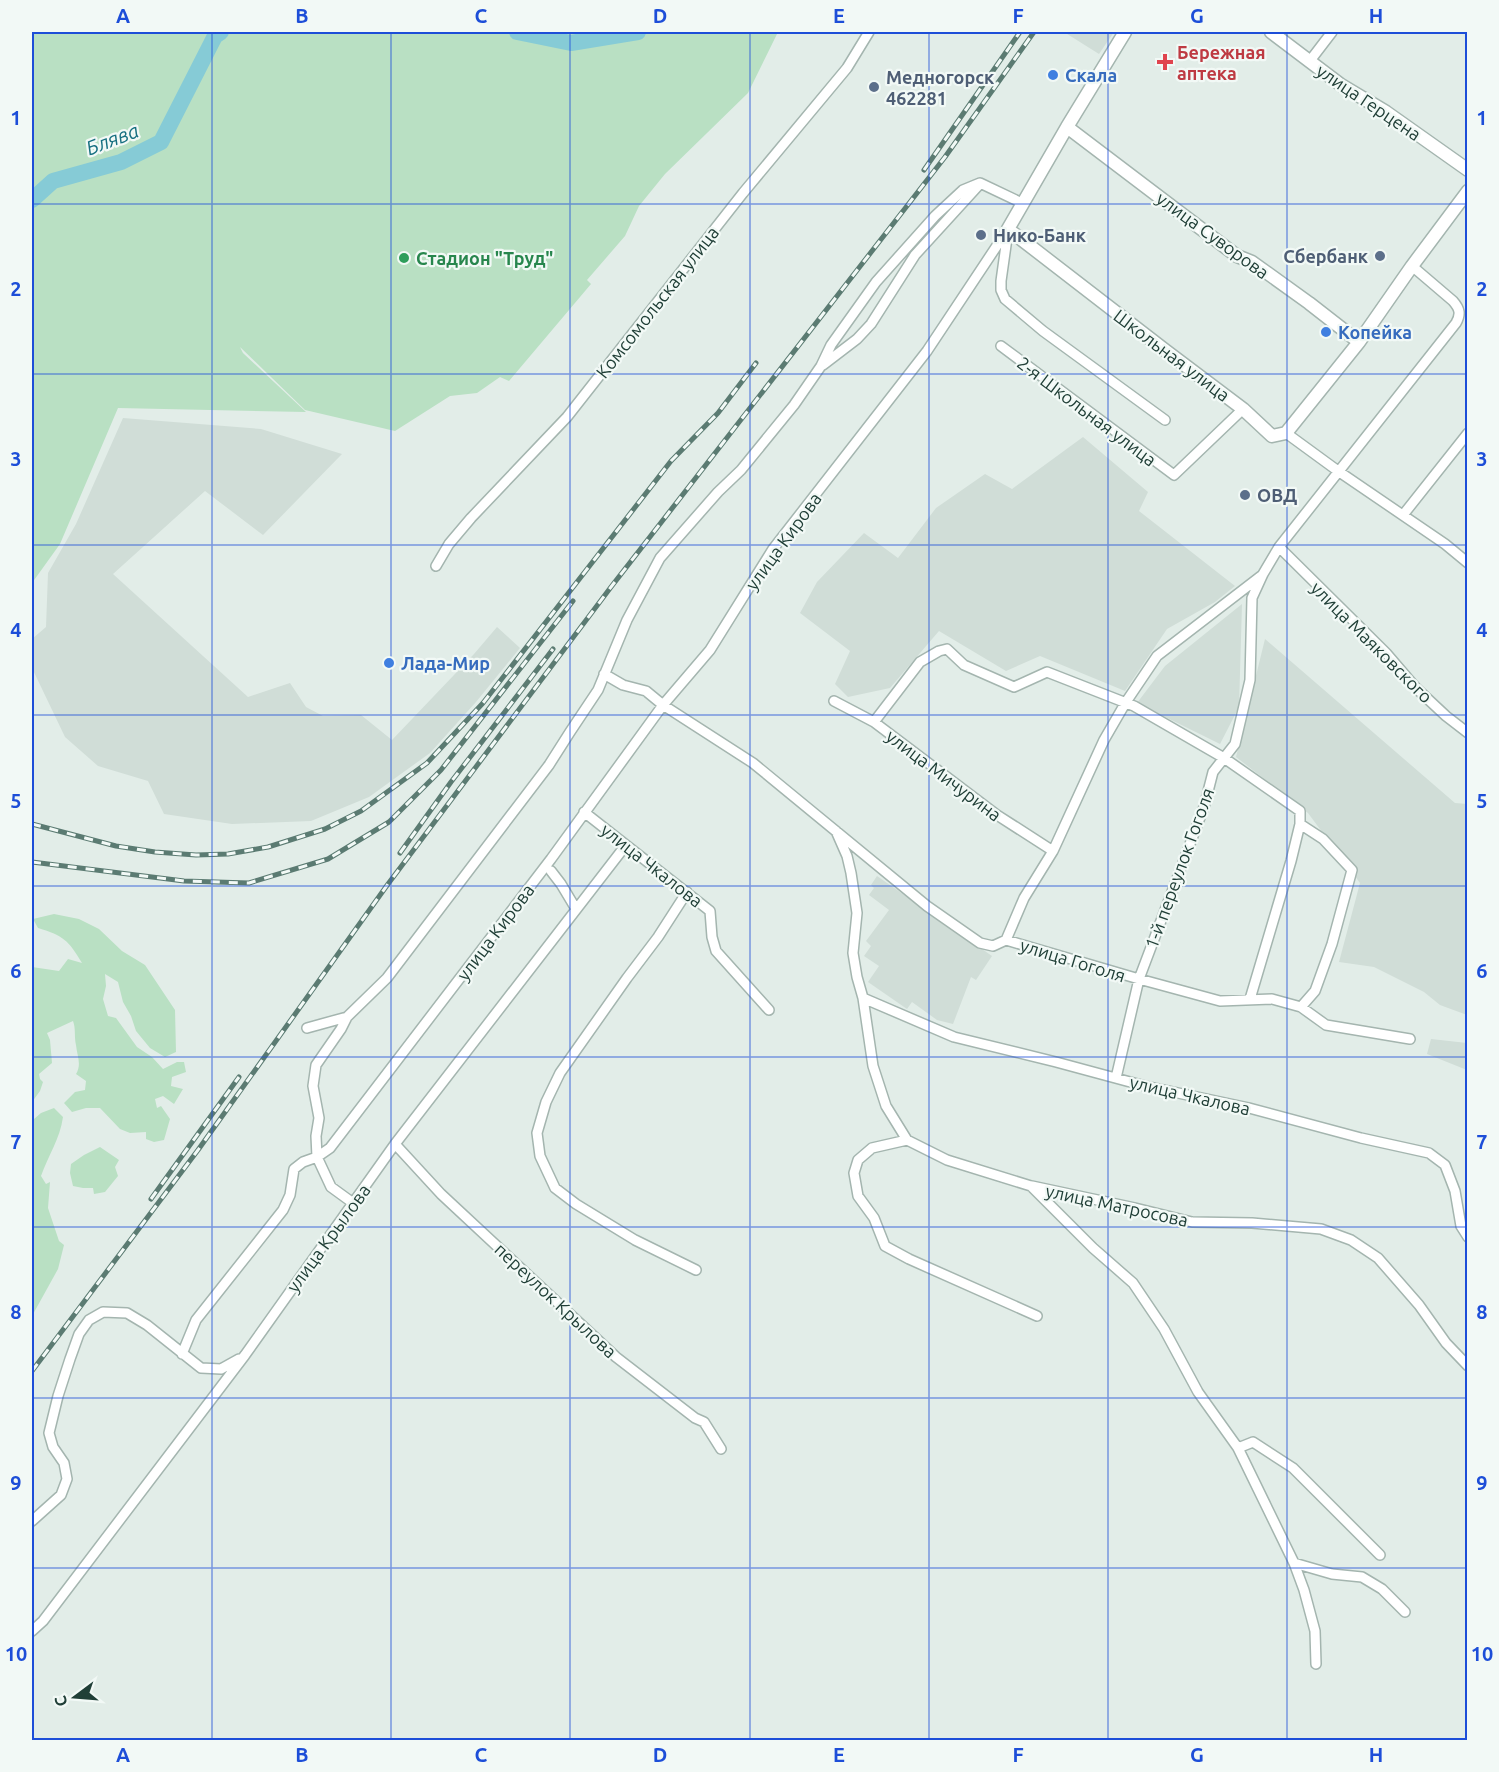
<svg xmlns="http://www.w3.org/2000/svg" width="1499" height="1772" font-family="Ubuntu,sans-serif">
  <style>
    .built { fill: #d0ddd7 }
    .green { fill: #b9e0c3 }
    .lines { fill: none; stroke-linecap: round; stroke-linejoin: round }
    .river { stroke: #86cbd6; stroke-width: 16 }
    .minor-casing { stroke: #a4b5af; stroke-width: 12 }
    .tertiary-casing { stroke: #a4b5af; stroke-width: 15 }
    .minor { stroke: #fff; stroke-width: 9 }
    .tertiary { stroke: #fff; stroke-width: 12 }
    .rail-casing { stroke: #5b7b72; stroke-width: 5 }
    .rail { stroke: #f2f9f6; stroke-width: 3; stroke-dasharray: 9; stroke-linecap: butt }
    .grid { fill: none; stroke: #1d4ed8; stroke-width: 1.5; stroke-opacity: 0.55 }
    .health-dot { fill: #e0444e; stroke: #f2f9f6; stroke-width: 2 }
    .shop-dot { fill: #3f7fe0; stroke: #f2f9f6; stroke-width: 2 }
    .service-dot { fill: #5c6f8a; stroke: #f2f9f6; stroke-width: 2 }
    .leisure-dot { fill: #2e9e5b; stroke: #f2f9f6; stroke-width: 2 }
    .labels { text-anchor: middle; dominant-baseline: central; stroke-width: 4.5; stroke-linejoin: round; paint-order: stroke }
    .health-label { font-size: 18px; font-weight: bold; fill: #be3a42; stroke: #f2f9f6; text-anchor: start }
    .shop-label { font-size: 18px; font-weight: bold; fill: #366cbe; stroke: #f2f9f6; text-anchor: start }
    .service-label { font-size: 18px; font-weight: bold; fill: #4e5e75; stroke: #f2f9f6; text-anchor: start }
    .street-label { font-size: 18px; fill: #203f37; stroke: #f2f9f6 }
    .leisure-label { font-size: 18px; font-weight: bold; fill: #27864d; stroke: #f2f9f6; text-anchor: start }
    .water-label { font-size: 20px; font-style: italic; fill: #166f80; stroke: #f2f9f6 }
    .neatline { fill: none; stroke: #1d4ed8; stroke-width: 2 }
    .grid-label { font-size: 20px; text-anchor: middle; font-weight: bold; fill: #1d4ed8 }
  </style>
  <rect width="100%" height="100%" fill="#e2ede8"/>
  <path class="built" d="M1064,32H1114L1099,54Z
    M123,418L261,429L342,454L263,535L205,491L113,574L248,697L290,683L306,707L323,716L361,715L392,740L474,654L497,627L520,648L476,702L430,753L369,797L311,821L232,824L164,814L148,781L98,766L65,737L32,668V639L46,627L48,573L76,524Z
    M1083,437L1148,492L1139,511L1235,586L1215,602L1167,629L1125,691L1040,656L1006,671L939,631L890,688L848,697L835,684L850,651L800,613L817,582L864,533L898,558L936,508L985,474L1012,489Z
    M1242,604L1239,707L1220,744L1137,703L1165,666Z
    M1265,639L1455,803L1467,804V1015L1440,1005L1424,992L1374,967L1339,962L1360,883L1308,813L1236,757Z
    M877,876L992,956L976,980L971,977L953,1024L937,1020L912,1002L907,1009L868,982L879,966L864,956L871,946L866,941L889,910L869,895L874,888L871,885Z
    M1431,1039L1467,1043V1070L1427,1054Z"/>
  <path class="green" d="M32,32H778L748,93L665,174L639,206L625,236L587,280L591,284L509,381L500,377L477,393L450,396L395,431L305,410L240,347L243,353L306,412L118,408L60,544L32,583Z
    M54,914L79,919L99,929L122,951L145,965L175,1010L176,1052L165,1057L150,1048L136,1031L131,1016L123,1002L118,982L105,974L106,986L103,999L108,1016L116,1018L137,1047L152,1057L163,1069L177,1062H184L186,1072L172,1077L171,1086L183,1089L174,1104L163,1096L155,1099L157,1108L161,1106L170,1119L164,1140L154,1142L146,1139V1132L130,1133L120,1129L100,1108H86L72,1112L64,1103L75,1092L85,1090L86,1081L76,1074C82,1064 77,1056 76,1045C74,1036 76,1029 73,1021L47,1033L50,1040L52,1063L39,1074L40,1079L43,1082L40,1091L32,1102V967L59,971L68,959L82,963C68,940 64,936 38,928L33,919Z
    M54,1108L63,1117C60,1139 48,1156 41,1176L46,1184L50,1182L48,1208L59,1241L64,1245L58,1269L32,1316V1118L34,1119L41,1113Z
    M100,1147L119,1160L115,1167L118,1176L105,1192L94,1194L93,1188H83L73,1186L70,1173L71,1164L84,1155Z"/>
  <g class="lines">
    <path class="river" d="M517,32L571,43L638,32
      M32,200L53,181L121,162L161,142L215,36L221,32"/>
    <g class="minor-casing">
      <path id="minor" d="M1309,62L1332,32
        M1008,231L1001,281V290L1005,299L1043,331L1165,420
        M1001,346L1174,475L1243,409
        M823,365L857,339L871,324L915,255L978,186
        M1286,433L1338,471L1445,544L1468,563
        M1403,515L1468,433
        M1279,547L1386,653L1416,688L1446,716L1468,733
        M436,566L449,544L471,518L567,417L743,193L847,68L869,32
        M604,674L623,685L646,691L663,705L753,763L927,906L980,943L993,946L1006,940L1139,979L1220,1001L1272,999L1301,1007L1326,1025L1410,1039
        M834,701L874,722L997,815L1053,851
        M874,722L920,662L939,651L947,649L964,665L1014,687L1047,672L1134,706L1224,758L1300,811V824L1291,861L1250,999
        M584,812L710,911L712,937L716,951L769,1010
        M1300,824L1323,839L1352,870L1332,944L1315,991L1301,1007
        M836,831L847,856L851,873L857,913L853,953L857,977L863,998L873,1066L886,1106L907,1140L947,1160L1031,1186L1093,1248L1133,1283L1164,1329L1198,1392L1238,1448L1294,1563L1304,1590L1315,1631L1316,1664
        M551,871L561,884L576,909
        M687,892L658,937L627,978L560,1073L546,1102L537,1133L540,1156L555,1188L576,1204L635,1240L696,1270
        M1006,940L1024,898L1053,851L1104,740L1126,702L1157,656L1261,576
        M863,998L954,1037L1056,1062L1145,1086L1249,1108L1361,1138L1429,1153L1445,1165L1455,1191L1461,1226L1468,1237
        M347,1017L341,1029L316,1065L313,1086L319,1118L316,1136L317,1157L331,1187L353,1203
        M307,1028L347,1017L387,978L549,765L570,732L598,690L627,620L660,558L718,492L741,470L794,405L821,366L831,345L876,282L935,216L963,190L980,183L1022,203
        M1116,1078L1139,979L1204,807L1213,772L1235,744L1250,680L1252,598L1263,574L1279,547L1456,323C1461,314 1460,309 1453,301L1412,266
        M907,1140L872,1148L858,1160L854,1173L858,1196L874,1218L885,1246L909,1259L1037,1316
        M395,1144L441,1194L616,1357L695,1418L704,1422L721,1449
        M1032,1186L1135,1208L1192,1222L1252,1223L1321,1229L1351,1240L1378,1258L1419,1305L1446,1343L1468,1366
        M182,1354L196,1320L283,1210L290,1195L294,1169L303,1162L317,1157L330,1148L551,859L663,705L710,650L773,549L927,351L1008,229
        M1238,1448L1253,1442L1293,1468L1380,1555
        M32,1521L61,1495L67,1479L64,1463L53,1447L49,1433L58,1396L70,1359L79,1334L89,1320L103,1312L127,1313L147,1325L201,1368L221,1369L239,1359
        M1294,1563L1332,1574L1362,1577L1382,1589L1405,1612
        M32,1631L43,1621L245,1355L395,1144L626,845"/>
    </g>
    <g class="tertiary-casing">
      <path id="tertiary" d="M1125,32L1067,127L1008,229L1166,351L1243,409L1272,436L1286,433L1359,342L1412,266L1468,191
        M1271,32L1341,85L1386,112L1468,170
        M1067,127L1237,256L1252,262L1309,303L1359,342"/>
    </g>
    <use href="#minor" class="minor"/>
    <use href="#tertiary" class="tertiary"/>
    <g class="rail-casing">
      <path id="rail" d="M924,170L1020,32
        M32,824L116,846L155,852L196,855L228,854L268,847L325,829L361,811L427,763L483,703L671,461L718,413L756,363
        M400,853L451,782L553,649
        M32,862L184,881L249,883L328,859L389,822L441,770L573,601
        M151,1199L239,1077
        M32,1371L198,1150L388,884L611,587L945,157L1034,32"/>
    </g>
    <use href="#rail" class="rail"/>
  </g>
  <path class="grid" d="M212,32V1740M391,32V1740M570,32V1740M750,32V1740M929,32V1740M1108,32V1740M1287,32V1740M32,204H1468M32,374H1468M32,545H1468M32,715H1468M32,886H1468M32,1057H1468M32,1227H1468M32,1398H1468M32,1568H1468"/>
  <path class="health-dot" d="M1162 53h6v6h6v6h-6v6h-6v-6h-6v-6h6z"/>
  <g class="shop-dot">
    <circle cx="1053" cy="75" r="6"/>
    <circle cx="1326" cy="332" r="6"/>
    <circle cx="389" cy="663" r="6"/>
  </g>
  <g class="service-dot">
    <circle cx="874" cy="87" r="6"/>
    <circle cx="981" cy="235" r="6"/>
    <circle cx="1380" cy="256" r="6"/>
    <circle cx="1245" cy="495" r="6"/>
  </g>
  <circle class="leisure-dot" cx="404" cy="258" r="6"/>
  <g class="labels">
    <g class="health-label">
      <text x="1177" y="52">Бережная<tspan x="1177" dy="21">аптека</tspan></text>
    </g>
    <g class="shop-label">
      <text x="1065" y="75">Скала</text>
      <text x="1338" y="332">Копейка</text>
      <text x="401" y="663">Лада-Мир</text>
    </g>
    <g class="service-label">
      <text x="886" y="77">Медногорск<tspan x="886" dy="21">462281</tspan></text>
      <text x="993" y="235">Нико-Банк</text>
      <text x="1368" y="256" text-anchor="end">Сбербанк</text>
      <text x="1257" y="495">ОВД</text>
    </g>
    <g class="street-label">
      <text transform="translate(1369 102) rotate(34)">улица Герцена</text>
      <text transform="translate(1213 235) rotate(36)">улица Суворова</text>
      <text transform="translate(657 302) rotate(-52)">Комсомольская улица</text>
      <text transform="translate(1172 355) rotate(37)">Школьная улица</text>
      <text transform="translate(1087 411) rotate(37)">2-я Школьная улица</text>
      <text transform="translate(783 541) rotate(-54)">улица Кирова</text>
      <text transform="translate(1372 642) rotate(45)">улица Маяковского</text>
      <text transform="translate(944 775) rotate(37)">улица Мичурина</text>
      <text transform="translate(652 865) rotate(38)">улица Чкалова</text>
      <text transform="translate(1179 868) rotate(-70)">1-й переулок Гоголя</text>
      <text transform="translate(495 932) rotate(-53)">улица Кирова</text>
      <text transform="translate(1073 960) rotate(17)">улица Гоголя</text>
      <text transform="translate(1190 1095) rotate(13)">улица Чкалова</text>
      <text transform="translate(1117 1205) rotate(12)">улица Матросова</text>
      <text transform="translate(328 1238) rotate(-54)">улица Крылова</text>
      <text transform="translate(556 1300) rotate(43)">переулок Крылова</text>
    </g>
    <g class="leisure-label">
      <text x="416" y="258">Стадион "Труд"</text>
    </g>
    <g class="water-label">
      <text transform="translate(112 139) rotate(-21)">Блява</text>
    </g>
  </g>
  <rect width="1499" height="1772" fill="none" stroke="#f2f9f6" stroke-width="66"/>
  <g transform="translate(75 1697) rotate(254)" stroke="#f2f9f6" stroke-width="4.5" paint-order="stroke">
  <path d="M0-4.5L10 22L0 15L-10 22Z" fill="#203f37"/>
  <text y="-9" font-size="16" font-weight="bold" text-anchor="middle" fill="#203f37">С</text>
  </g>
  <rect x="33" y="33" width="1433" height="1706" class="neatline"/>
  <g class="grid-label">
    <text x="123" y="23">A</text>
    <text x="302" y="23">B</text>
    <text x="481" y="23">C</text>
    <text x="660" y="23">D</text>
    <text x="839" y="23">E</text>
    <text x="1018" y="23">F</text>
    <text x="1197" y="23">G</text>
    <text x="1376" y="23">H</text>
    <text x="16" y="125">1</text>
    <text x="1482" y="125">1</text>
    <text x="16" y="296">2</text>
    <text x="1482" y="296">2</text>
    <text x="16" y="466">3</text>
    <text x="1482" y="466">3</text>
    <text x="16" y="637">4</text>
    <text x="1482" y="637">4</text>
    <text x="16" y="808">5</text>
    <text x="1482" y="808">5</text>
    <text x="16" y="978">6</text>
    <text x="1482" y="978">6</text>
    <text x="16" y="1149">7</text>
    <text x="1482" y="1149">7</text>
    <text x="16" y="1319">8</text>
    <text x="1482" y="1319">8</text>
    <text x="16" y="1490">9</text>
    <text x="1482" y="1490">9</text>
    <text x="16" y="1661">10</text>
    <text x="1482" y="1661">10</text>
    <text x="123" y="1762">A</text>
    <text x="302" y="1762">B</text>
    <text x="481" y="1762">C</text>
    <text x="660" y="1762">D</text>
    <text x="839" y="1762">E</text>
    <text x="1018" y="1762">F</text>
    <text x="1197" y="1762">G</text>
    <text x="1376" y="1762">H</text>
  </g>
</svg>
